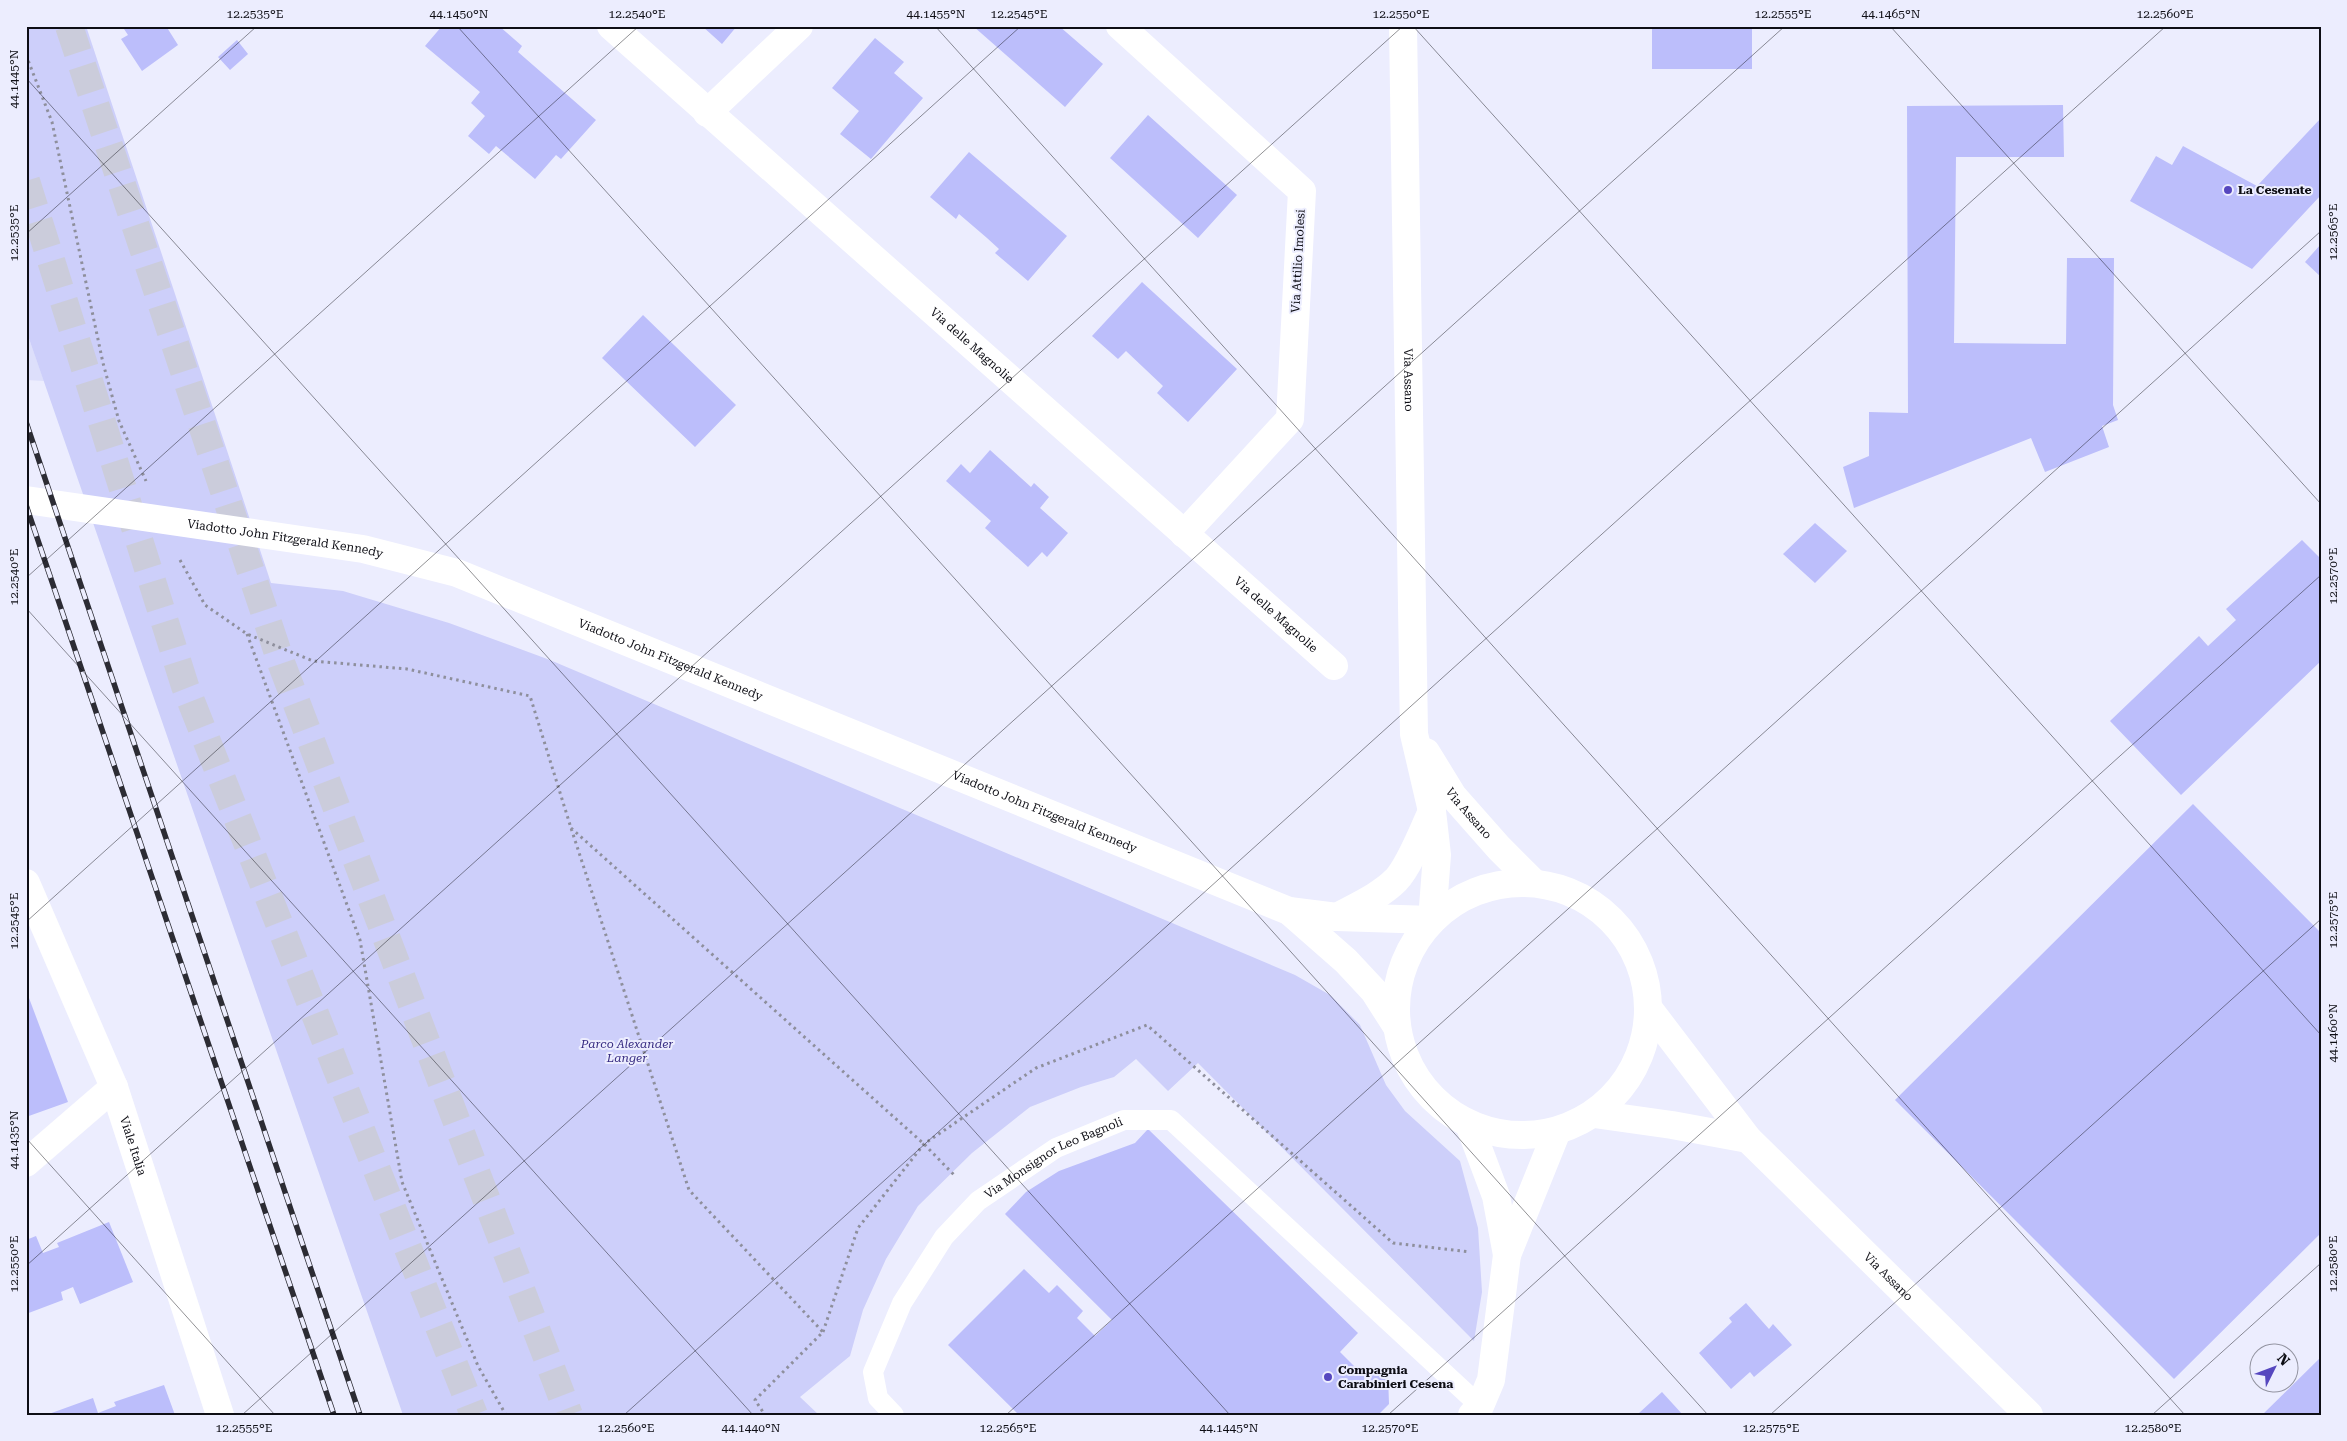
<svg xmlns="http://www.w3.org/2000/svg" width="2347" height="1441" font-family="'Roboto Serif',serif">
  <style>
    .built { fill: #dddffb }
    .green { fill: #cdcffa }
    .building { fill: #bcbefb }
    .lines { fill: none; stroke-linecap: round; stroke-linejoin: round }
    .trunk-tunnel { stroke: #cbccdb; stroke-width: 28; stroke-dasharray: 28 14; stroke-linecap: butt }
    .path { stroke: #8e8f9c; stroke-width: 3; stroke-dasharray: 2.5 4; stroke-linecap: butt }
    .service { stroke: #fff; stroke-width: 20 }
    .minor { stroke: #fff; stroke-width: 28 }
    .tertiary { stroke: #fff; stroke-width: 28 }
    .secondary { stroke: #fff; stroke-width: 28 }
    .rail-casing { stroke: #2c2c34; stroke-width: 5.5 }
    .rail { stroke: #ecedfe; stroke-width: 4; stroke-dasharray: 11; stroke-linecap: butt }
    .ticks { fill: none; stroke: #0e0e15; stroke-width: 1; stroke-opacity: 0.45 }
    .poi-dot { fill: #5647bf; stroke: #ecedfe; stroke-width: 2 }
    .labels { text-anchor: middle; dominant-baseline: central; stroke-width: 4; stroke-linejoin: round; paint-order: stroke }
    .poi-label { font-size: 12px; font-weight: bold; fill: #0e0e15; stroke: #ecedfe; text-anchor: start }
    .street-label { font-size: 12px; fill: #0e0e15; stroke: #ecedfe }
    .park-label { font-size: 12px; font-style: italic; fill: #372c82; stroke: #ecedfe }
    .neatline { fill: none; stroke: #0e0e15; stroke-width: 2 }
    .ticks-label { font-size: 12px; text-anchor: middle; fill: #0e0e15 }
  </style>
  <rect width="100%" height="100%" fill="#ecedfe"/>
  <path class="built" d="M26,330L44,381L26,380Z"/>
  <path class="green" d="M26,26H86L271,583L343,591L449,623L550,660L1295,975L1330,995L1360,1025L1386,1085L1405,1111L1460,1161L1478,1228L1482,1292L1474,1341L1198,1063L1168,1091L1136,1059L1114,1077L1081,1087L1030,1107L972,1153L918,1206L886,1259L863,1310L850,1356L800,1397L819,1415H403L26,330Z"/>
  <path class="building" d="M122,26H166L178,45L142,71L121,39L128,35Z
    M442,26H499L522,46L518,52L596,120L561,159L556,155L535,179L496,146L489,154L468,136L485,116L471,103L480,92L425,46Z
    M702,26H737L722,44Z
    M973,26H1059L1103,64L1065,107Z
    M1652,26H1752V69H1652Z
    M875,38L904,62L894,73L923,98L871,159L840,134L859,111L832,88Z
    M237,40L248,54L230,70L218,57Z
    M2063,105L2064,157H1956L1954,343L2066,344L2067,258H2114L2113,405L2118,420L2102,426L2109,447L2045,472L2031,438L1854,508L1843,467L1869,456V412L1908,413L1907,106Z
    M1148,115L1237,195L1198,238L1110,158Z
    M2321,118V195L2252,269L2130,201L2156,156L2172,165L2183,146L2257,186Z
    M969,152L1067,236L1028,281L995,253L999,249L987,238L959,214L956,219L930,197Z
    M2321,244V277L2305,262Z
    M1142,282L1237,369L1188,422L1157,393L1163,386L1126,351L1118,359L1092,336Z
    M643,315L736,405L695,447L602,358Z
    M990,450L1031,487L1034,483L1049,497L1040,508L1068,533L1047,557L1042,552L1028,567L985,528L991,521L946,481L961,464L970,473Z
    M1815,523L1847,551L1815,583L1783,554Z
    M2302,540L2321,559V661L2181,795L2110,721L2199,636L2208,646L2236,620L2226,609Z
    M2193,804L2321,933V1233L2174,1379L1895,1100Z
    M26,990L68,1102L26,1117Z
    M1148,1129L1358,1333L1340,1352L1363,1375H1388L1389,1404L1378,1415H1019L948,1345L1024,1269L1049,1293L1057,1285L1083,1311L1077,1318L1095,1336L1112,1320L1005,1214L1026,1192L1059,1171L1135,1143Z
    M109,1222L133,1282L80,1304L73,1287L61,1292L63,1300L26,1314V1240L36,1236L43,1253L59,1247L57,1243Z
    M1746,1303L1769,1329L1773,1324L1792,1345L1754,1377L1750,1372L1731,1389L1699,1353L1732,1322L1729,1318Z
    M2321,1357V1415H2262Z
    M164,1385L175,1415H46L93,1398L98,1413L116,1406L114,1402Z
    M1662,1392L1683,1415H1641L1639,1413Z"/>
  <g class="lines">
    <path class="trunk-tunnel" d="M69,26L282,665L569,1415
      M26,181L185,686L474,1415"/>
    <path class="path" d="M26,55L52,122L103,363L119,421L146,481
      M180,560L205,605L247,634L313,661L407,669L530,696L571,828L689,1190L823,1332L755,1400L765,1415
      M247,634L360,940L402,1182L478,1366L506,1415
      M571,828L924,1144L956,1177
      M823,1332L858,1228L924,1144L1036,1068L1147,1025L1393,1243L1470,1252"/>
    <path class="service" id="s1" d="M894,1415L878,1398L873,1372L902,1303L944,1237L978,1201L1056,1148L1124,1120H1171L1480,1406"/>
    <g class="minor">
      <path id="s2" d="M611,26L1334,666"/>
      <path d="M1120,26L1302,191L1290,419L1184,534"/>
      <path d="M707,113L799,26"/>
      <path id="s3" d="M26,883L114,1087L220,1415"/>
      <path d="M1337,917C1357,906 1380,896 1396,880C1410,865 1423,830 1432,811"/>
      <path d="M1469,1124L1496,1196L1507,1255"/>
      <path d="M26,1163L114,1087"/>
      <path d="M1472,1415L1480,1406L1491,1380L1507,1255L1557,1131"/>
    </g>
    <g class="tertiary">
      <path id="s4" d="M1403,26L1414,734L1432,811L1437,855L1432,920"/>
      <path id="s5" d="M1426,752L1453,796L1499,848L1534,883"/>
    </g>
    <g class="secondary">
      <path id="s6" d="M26,500L363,549L457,573L1289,911L1337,917L1432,920"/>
      <circle cx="1522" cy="1009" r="126"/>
      <path d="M1289,911L1346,961L1374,991L1397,1027"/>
      <path id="s7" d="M1649,1009L1748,1139L2029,1415"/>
      <path d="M1594,1114L1672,1125L1748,1139"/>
    </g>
    <g class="rail-casing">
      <path id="rail" d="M26,422L360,1415
        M26,505L334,1415"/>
    </g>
    <use href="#rail" class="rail"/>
  </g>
  <path class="ticks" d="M457,26L1708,1415M935,26L2185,1415M1413,26L2321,1035M1890,26L2321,504M26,78L1230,1415M26,234L257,26M26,578L639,26M26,608L753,1415M26,922L1021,26M26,1138L275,1415M26,1266L1403,26M242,1415L1785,26M624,1415L2166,26M1006,1415L2321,231M1388,1415L2321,575M1770,1415L2321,919M2152,1415L2321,1263"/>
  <g class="poi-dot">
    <circle cx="2228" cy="190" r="5"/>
    <circle cx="1328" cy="1377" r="5"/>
  </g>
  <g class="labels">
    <g class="poi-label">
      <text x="2238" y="190">La Cesenate</text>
      <text x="1338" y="1370">Compagnia<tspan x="1338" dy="14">Carabinieri Cesena</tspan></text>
    </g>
    <g class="street-label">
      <text transform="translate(1298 261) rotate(-87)">Via Attilio Imolesi</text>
      <text stroke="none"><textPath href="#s2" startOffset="482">Via delle Magnolie</textPath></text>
      <text stroke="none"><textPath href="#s4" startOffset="354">Via Assano</textPath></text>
      <text stroke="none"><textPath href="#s6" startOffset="262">Viadotto John Fitzgerald Kennedy</textPath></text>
      <text stroke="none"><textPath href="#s2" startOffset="888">Via delle Magnolie</textPath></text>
      <text stroke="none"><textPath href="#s6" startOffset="668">Viadotto John Fitzgerald Kennedy</textPath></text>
      <text stroke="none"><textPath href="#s6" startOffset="1072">Viadotto John Fitzgerald Kennedy</textPath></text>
      <text stroke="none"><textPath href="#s5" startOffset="75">Via Assano</textPath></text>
      <text stroke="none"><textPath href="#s3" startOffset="284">Viale Italia</textPath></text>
      <text stroke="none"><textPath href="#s1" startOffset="340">Via Monsignor Leo Bagnoli</textPath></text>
      <text stroke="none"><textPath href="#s7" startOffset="360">Via Assano</textPath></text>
    </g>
    <g class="park-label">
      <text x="627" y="1044">Parco Alexander<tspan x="627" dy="14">Langer</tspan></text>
    </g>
  </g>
  <rect width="2347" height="1441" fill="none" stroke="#ecedfe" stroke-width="55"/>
  <g transform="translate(2274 1368) rotate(48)"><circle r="24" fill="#ecedfe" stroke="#9394a1"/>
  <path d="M0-4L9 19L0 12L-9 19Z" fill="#5647bf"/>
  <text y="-8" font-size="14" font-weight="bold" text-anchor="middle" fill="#0e0e15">N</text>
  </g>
  <rect x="28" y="28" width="2292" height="1386" class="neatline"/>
  <g class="ticks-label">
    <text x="255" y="18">12.2535°E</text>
    <text x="459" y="18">44.1450°N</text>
    <text x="637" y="18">12.2540°E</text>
    <text x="936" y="18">44.1455°N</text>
    <text x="1019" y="18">12.2545°E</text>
    <text x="1401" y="18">12.2550°E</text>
    <text x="1783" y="18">12.2555°E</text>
    <text x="1891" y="18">44.1465°N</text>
    <text x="2165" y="18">12.2560°E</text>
    <text transform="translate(14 79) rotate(-90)" y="4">44.1445°N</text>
    <text transform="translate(2333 232) rotate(-90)" y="4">12.2565°E</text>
    <text transform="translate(14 233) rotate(-90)" y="4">12.2535°E</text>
    <text transform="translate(2333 576) rotate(-90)" y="4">12.2570°E</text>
    <text transform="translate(14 577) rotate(-90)" y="4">12.2540°E</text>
    <text transform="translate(2333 920) rotate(-90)" y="4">12.2575°E</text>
    <text transform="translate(14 921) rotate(-90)" y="4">12.2545°E</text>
    <text transform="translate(2333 1033) rotate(-90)" y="4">44.1460°N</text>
    <text transform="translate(14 1140) rotate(-90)" y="4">44.1435°N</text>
    <text transform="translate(2333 1264) rotate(-90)" y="4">12.2580°E</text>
    <text transform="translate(14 1264) rotate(-90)" y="4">12.2550°E</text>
    <text x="244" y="1432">12.2555°E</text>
    <text x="626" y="1432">12.2560°E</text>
    <text x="751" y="1432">44.1440°N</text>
    <text x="1008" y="1432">12.2565°E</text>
    <text x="1229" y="1432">44.1445°N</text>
    <text x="1390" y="1432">12.2570°E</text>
    <text x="1771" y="1432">12.2575°E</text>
    <text x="2153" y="1432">12.2580°E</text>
  </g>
</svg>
